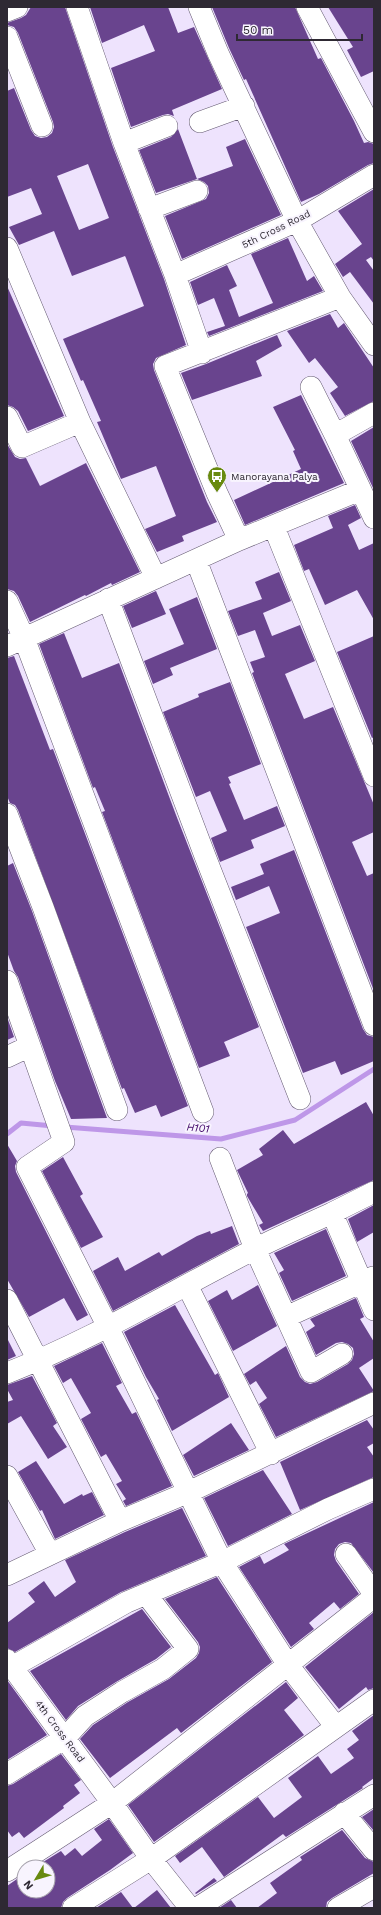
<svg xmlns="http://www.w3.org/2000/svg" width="381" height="1915" font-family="'Work Sans',sans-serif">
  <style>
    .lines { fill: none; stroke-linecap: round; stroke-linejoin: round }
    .stream { stroke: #be97e8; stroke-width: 5 }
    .building { fill: #69448e; fill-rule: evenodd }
    .minor-casing { stroke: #655b72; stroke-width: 22 }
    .minor { stroke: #fff; stroke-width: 21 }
    .labels { text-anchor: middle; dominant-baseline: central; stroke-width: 4; stroke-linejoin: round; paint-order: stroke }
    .street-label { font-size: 10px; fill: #2e2933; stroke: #f8f4fe }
    .poi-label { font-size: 10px; fill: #2e2933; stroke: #f8f4fe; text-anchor: start }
    .water-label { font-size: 11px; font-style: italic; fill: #43096a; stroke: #f8f4fe }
  </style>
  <rect width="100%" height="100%" fill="#eee3fd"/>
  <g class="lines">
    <path class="stream" d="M65,1127L221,1139L295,1120L374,1069
      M7,1134L21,1123L53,1126"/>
  </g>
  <path class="building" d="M31,7H65L113,147L164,279L186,345L156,358L153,364L154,370L207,502L217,522L182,536L184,541L157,552L145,529L176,516L156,466L121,479L97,422L101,421L83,380L81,381L63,339L144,306L126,258L125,256L72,276L54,231L19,245L9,227L42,214L31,188L7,197V91L14,88L31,130L35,136L41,138L47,137L52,133L54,127L53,122L18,33L14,27L7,25V23L21,18L26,15ZM88,164L109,218L79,230L57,176Z
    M90,7H168L178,33L194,27L222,89L172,110L174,116L168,114L163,115L131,127L111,68L155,51L144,25L102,43Z
    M212,7H295L318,59L321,58L354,121L364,143L368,142L374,144V163L368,165L319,194L301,202L246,79L244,80L229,48Z
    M328,7H374V71L361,77L347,50L353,47Z
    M178,129L197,179L156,193L139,150L171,137Z
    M245,139L281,215L182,259L165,216L206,199L209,193L208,186L204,182L197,179L233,166L226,147Z
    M374,189V261L371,257L366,260L374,271V304L350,272L343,277L335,264L362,244L338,211Z
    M288,238L307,281L314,276L323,291L209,336L207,332L225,326L214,298L198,305L190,282L227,265L237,286L229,290L239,317L273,303L251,254Z
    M7,286L64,416L28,431L18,411L13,407L7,405Z
    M330,314L338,328L344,323L374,368V401L345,416L330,393L338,387L315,358L309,363L287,331Z
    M277,335L282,346L256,361L262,376L192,400L181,373L206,364Z
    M301,395L344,483L245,525L234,500L301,469L293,451L295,450L273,407Z
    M374,427V490L351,441Z
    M7,444L15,457L20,459L26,458L40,486L86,463L140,572L112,585L111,583L86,596L85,595L30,622L18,596L14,591L7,589Z
    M355,505L361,518L348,525L359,550L374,543V620L357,590L325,605L309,569L304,571L294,545L333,528L328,516Z
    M279,572L291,601L263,613L272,636L300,625L315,661L285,674L304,719L333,707L374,805V832L352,842L367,876L374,873V991L252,673L254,672L250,662L265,657L255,630L238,636L228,611L262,599L255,582Z
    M156,591L166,614L132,628L123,606Z
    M197,597L217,649L170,668L173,675L153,684L144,661L184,644L169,609Z
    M64,633L82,678L119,663L176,815L259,1027L224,1042L230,1056L199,1068L102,812L105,811L95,787L93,788L39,644Z
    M374,636V737L372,738L337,652Z
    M14,656L50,750L53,749L188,1106L161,1117L156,1105L135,1113L124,1088L122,1089L18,810L15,805L10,803L7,796V658Z
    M230,682L261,764L228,777L231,783L229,784L244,820L277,806L285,826L251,840L254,848L220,862L211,838L227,831L210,791L196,797L163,712L199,697L198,694Z
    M294,850L363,1029L367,1035L374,1037V1061L341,1075L335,1061L303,1073L246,927L280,913L269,886L236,900L231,887L264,874L260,864Z
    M13,863L32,911L107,1118L71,1119L55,1081L18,977L14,971L7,952V866Z
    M7,1017L14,1037L7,1040Z
    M366,1102L374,1116V1180L263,1231L259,1225L263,1223L247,1196V1194L248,1193L237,1170L263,1155L259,1149L283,1130L294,1144Z
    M7,1144L17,1161L15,1166L16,1172L88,1315L77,1321L64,1298L29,1317L7,1279Z
    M63,1157L83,1194L80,1196L103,1237L81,1248L42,1171Z
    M374,1205V1232L357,1242L348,1219Z
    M232,1226L239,1244L113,1311L93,1271L118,1257L125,1271L159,1252L162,1256L197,1236L210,1231L211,1234Z
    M326,1229L346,1276L292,1301L279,1273L284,1270L274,1253Z
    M258,1285L277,1326L233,1351L208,1301L227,1290L232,1300Z
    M356,1298L364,1317L360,1319L374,1342V1358L359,1368L374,1391L276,1437L259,1404L267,1398L256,1381L250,1385L244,1374L286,1346L300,1377L305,1382L310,1384L317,1382L348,1364L352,1360L354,1354L353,1348L348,1344L342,1342L336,1343L316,1355L306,1332L315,1326L310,1319Z
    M175,1305L215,1375L218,1373L229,1397L172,1431L157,1400L159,1399L146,1377L124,1332Z
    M7,1338L16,1356L7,1360Z
    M102,1343L122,1383L116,1386L132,1414L136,1412L172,1486L126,1506L123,1501L126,1499L116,1484L122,1481L106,1454L101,1457L81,1419L91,1413L71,1378L63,1383L54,1366Z
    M32,1376L57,1423L53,1426L67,1447L48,1459L21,1416L7,1424V1402L13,1400L7,1389V1385Z
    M367,1420L374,1430V1443L367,1447L374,1457V1477L300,1510L280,1462Z
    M231,1423L249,1450L194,1476L183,1455Z
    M36,1461L64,1504L82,1494L83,1496L92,1492L104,1515L55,1539L42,1510L40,1511L18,1472Z
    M263,1470L292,1514L228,1546L204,1498Z
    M374,1502V1573L351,1543L345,1542L339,1544L335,1549L334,1555L336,1561L359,1594L340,1609L334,1602L309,1623L314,1629L291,1647L239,1567L260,1556L264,1564L289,1550L284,1544Z
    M182,1508L206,1556L121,1592L15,1652L7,1648V1623L35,1602L28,1593L44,1581L55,1597L76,1582L65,1560L125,1532Z
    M217,1577L272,1662L181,1733L177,1728L110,1778L80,1739L93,1725L128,1702L169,1679L196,1658L199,1653L200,1647L198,1642L165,1599Z
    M142,1609L171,1647L156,1659L116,1682L78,1706L66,1720L30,1671Z
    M374,1612V1688L368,1690L366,1687L339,1709L305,1667Z
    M7,1680L47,1735L7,1760Z
    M286,1682L298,1698L284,1710L304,1735L154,1842L128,1805Z
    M374,1715V1778L362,1787L363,1788L286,1837L283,1834L224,1877L202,1847L180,1863L175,1856L258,1797L274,1818L302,1797L288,1778L318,1756L331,1774L354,1758L347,1749L359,1740L352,1731Z
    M61,1754L81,1780L74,1785L80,1793L63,1806L64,1808L24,1838L19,1832L12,1837L7,1830V1786L13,1784Z
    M374,1809V1831L362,1817Z
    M109,1819L133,1853L110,1870L67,1898L63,1902L61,1908H7V1886L24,1874V1891H48V1867H35L61,1851L65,1856L75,1848L82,1856L102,1840L94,1829Z
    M342,1830L365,1858L374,1862V1873L332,1898L327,1902L326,1908H257L277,1893L270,1883L302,1860L300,1857Z
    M214,1878L217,1881L196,1894L195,1893Z
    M157,1890L171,1908H134Z
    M121,1892L133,1908H96Z
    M231,1900L237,1908H219Z"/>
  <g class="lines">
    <g class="minor-casing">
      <path id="minor" d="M77,7L124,143L175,275L202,353
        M199,7L218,53L297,221L340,297L374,345
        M307,7L374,132
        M7,11L17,7
        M7,37L42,126
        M200,122L244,106
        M124,143L167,126
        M149,209L197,191
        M7,248L80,422L156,578
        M175,275L297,221L374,175
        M311,387L335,435
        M374,413L335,435L374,518
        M7,417L22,447L80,422
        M274,527L374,776
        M239,540L217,493L165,366L340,297
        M196,560L374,1025
        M108,599L205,856L300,1099
        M7,601L24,638L203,1112
        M7,646L239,540L360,490
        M7,814L43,907L117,1110
        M7,981L64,1142L27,1167L108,1327L222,1562L288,1665L336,1727
        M7,1057L30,1046
        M220,1158L255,1249L311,1372L342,1354
        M332,1213L374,1192
        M187,1285L271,1454
        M7,1300L120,1521
        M286,1317L373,1277
        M7,1373C94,1339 172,1291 255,1249C280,1236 306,1225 332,1213L374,1310
        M7,1476L50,1554
        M346,1554L374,1594
        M7,1575L120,1521L189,1492L374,1403
        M7,1660L112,1803L151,1859L190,1908
        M12,1667L127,1602L222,1562L328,1509L374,1489
        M7,1774L65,1738L85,1716L122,1692L163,1669L188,1649L146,1594
        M344,1813L374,1850
        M7,1871L112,1803L374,1597
        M73,1908L151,1859L374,1700
        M197,1908L374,1795
        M338,1908L374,1887"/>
    </g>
    <use href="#minor" class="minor"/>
  </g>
  <defs>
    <g id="bus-pin" transform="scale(1)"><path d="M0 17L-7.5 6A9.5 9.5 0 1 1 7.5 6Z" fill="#688a0f" stroke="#f8f4fe"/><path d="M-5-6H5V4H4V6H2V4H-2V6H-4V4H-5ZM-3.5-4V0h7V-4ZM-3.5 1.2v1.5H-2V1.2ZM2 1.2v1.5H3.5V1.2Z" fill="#fff"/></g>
  </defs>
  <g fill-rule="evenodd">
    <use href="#bus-pin" x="217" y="476"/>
  </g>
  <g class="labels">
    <g class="street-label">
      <text transform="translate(276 229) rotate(-26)">5th Cross Road</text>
      <text transform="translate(60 1731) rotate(53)">4th Cross Road</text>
    </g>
    <g class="poi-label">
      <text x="231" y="476">Manorayana Palya</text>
    </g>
    <g class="water-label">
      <text transform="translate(198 1128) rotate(5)">H101</text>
    </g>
  </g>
  <rect width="381" height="1915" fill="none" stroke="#2e2933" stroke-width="16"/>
  <g transform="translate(36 1879) rotate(232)"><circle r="19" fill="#f8f4fe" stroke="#a7a3ad"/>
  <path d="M0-3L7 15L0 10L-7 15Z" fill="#688a0f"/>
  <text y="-6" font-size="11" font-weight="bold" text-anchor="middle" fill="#2e2933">N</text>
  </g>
  <path d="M237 34v6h125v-6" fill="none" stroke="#2e2933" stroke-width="2"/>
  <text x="243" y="34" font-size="12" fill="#2e2933" stroke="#f8f4fe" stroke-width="3" paint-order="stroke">50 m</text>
</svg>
